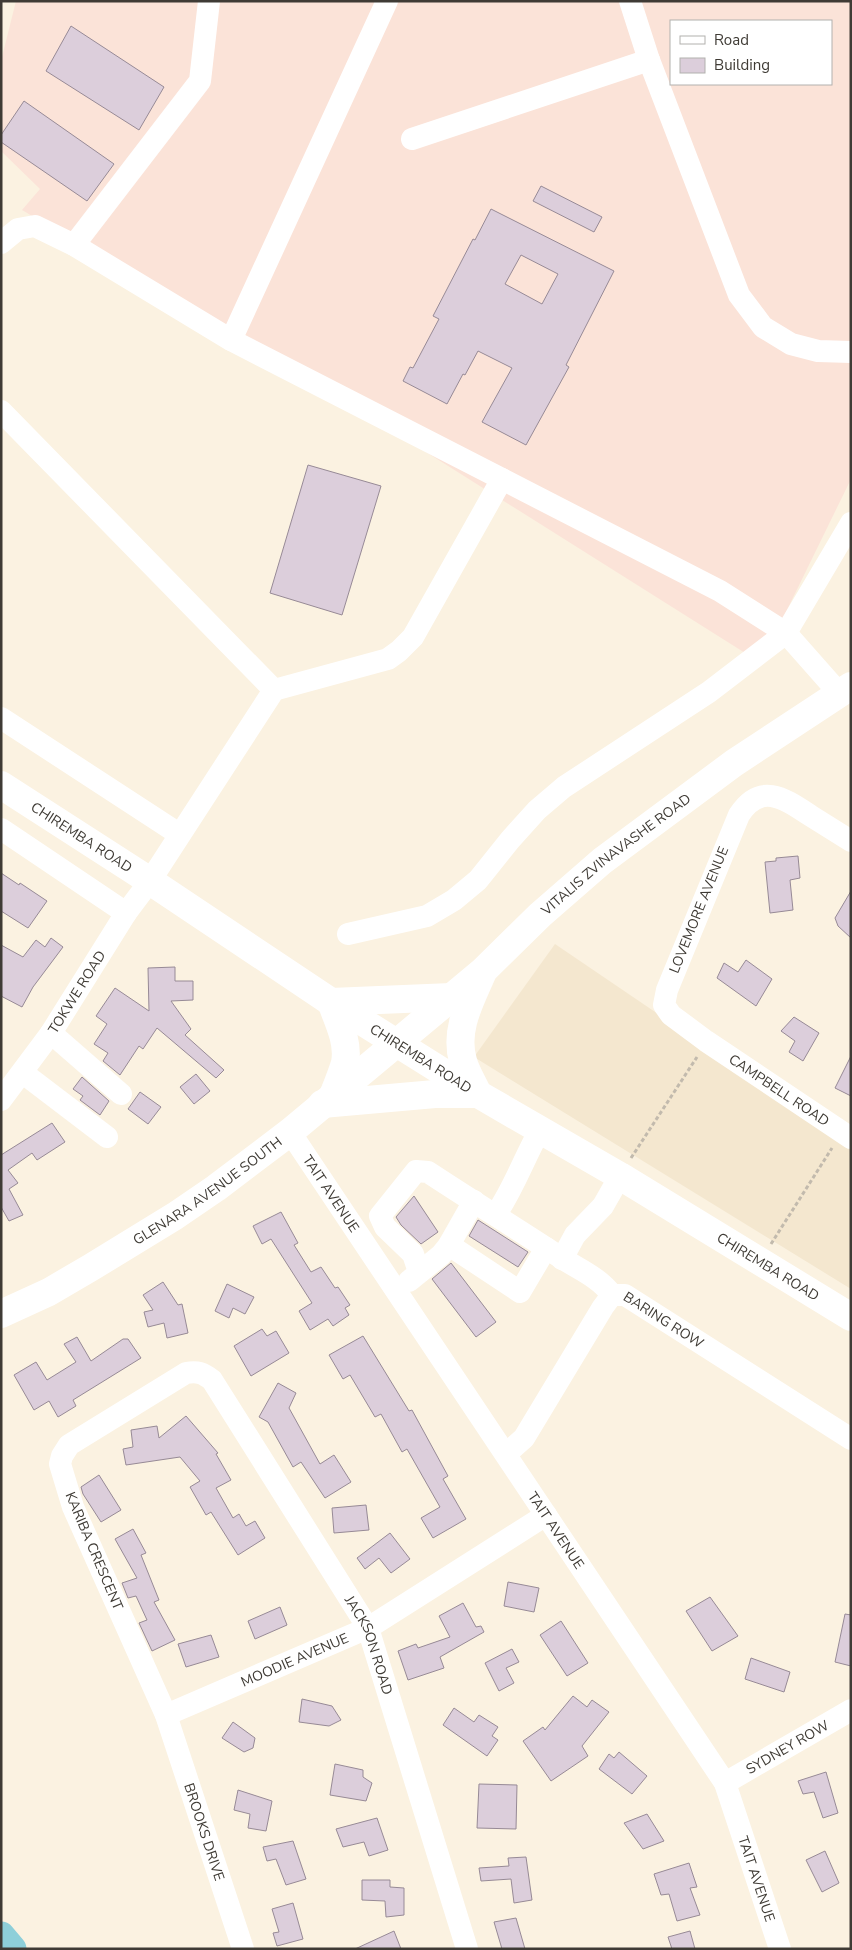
<svg xmlns="http://www.w3.org/2000/svg" width="852" height="1950" font-family="'Nunito Sans',sans-serif">
  <style>
    .built { fill: #f4e7cf }
    .industrial { fill: #fbe3d8; fill-rule: evenodd }
    .lines { fill: none; stroke-linecap: round; stroke-linejoin: round }
    .river { stroke: #8ecfd9; stroke-width: 29 }
    .building { fill: #dccedb; stroke: #978a96; fill-rule: evenodd }
    .path { stroke: #c2baad; stroke-width: 3; stroke-dasharray: 4 2.5; stroke-linecap: butt }
    .minor { stroke: #fff; stroke-width: 22 }
    .major { stroke: #fff; stroke-width: 28 }
    .labels { text-anchor: middle; dominant-baseline: central; stroke-width: 4.5; stroke-linejoin: round; paint-order: stroke }
    .street-label { font-size: 14px; fill: #3f3b35; stroke: #fff }
  </style>
  <rect width="100%" height="100%" fill="#fbf2e1"/>
  <path class="built" d="M555,944L851,1145V1289L474,1057Z"/>
  <path class="industrial" d="M16,1H851V479L761,663L326,389L22,210L40,189L1,151V61ZM671,21H831V84H671Z"/>
  <g class="lines">
    <path class="river" d="M1,1936L12,1949"/>
  </g>
  <path class="building" d="M71,26L164,87L139,130L46,71Z
    M24,101L114,164L87,201L1,142V135Z
    M541,186L602,217L594,232L533,201Z
    M491,209L614,271L566,365L569,367L526,445L482,422L512,368L478,351L465,375L463,374L447,404L403,381L410,367L413,368L439,319L433,316L473,239L475,240ZM521,255L558,274L542,304L505,284Z
    M308,465L381,486L342,615L270,593Z
    M798,856L800,878L790,880L793,910L770,913L765,862L776,861V858Z
    M1,873L19,885L20,883L47,901L28,928L1,911Z
    M851,891V938L838,926L835,918Z
    M51,938L63,947L33,987L22,1007L1,996V945L23,957L36,940L45,947Z
    M746,960L772,979L756,1006L717,978L724,963L738,972Z
    M175,967V981H193V1000L171,1001L191,1029L185,1035L224,1070L216,1078L157,1028L143,1049L139,1046L120,1075L103,1061L108,1053L94,1044L107,1024L96,1016L115,988L149,1011L148,968Z
    M794,1017L819,1033L803,1061L789,1052L795,1041L781,1031Z
    M851,1056V1096L835,1088Z
    M196,1074L210,1091L194,1104L180,1087Z
    M82,1077L109,1101L100,1115L80,1100L83,1096L73,1089Z
    M140,1092L161,1107L148,1124L128,1109Z
    M52,1123L65,1142L37,1160L32,1153L8,1170L18,1183L9,1189L23,1215L9,1221L1,1207V1155Z
    M414,1196L438,1232L421,1244L401,1225L396,1217Z
    M281,1212L298,1243L294,1245L311,1272L321,1267L335,1288L338,1287L350,1305L345,1308L349,1315L333,1326L328,1319L310,1330L299,1311L312,1303L271,1239L262,1244L253,1226Z
    M478,1220L528,1252L518,1267L469,1236Z
    M451,1263L496,1322L476,1337L432,1279Z
    M163,1282L178,1305L182,1304L188,1333L167,1338L164,1323L148,1327L144,1312L153,1310L143,1295Z
    M227,1284L254,1297L245,1314L233,1308L229,1318L215,1311Z
    M262,1329L267,1336L276,1331L289,1353L251,1376L234,1346Z
    M363,1336L409,1411L412,1410L448,1476L443,1479L466,1519L433,1538L421,1518L440,1507L407,1449L402,1452L381,1414L375,1417L350,1375L343,1379L329,1355Z
    M77,1337L91,1361L123,1339H128L141,1358L73,1400L76,1406L58,1417L49,1401L34,1410L14,1375L36,1362L47,1380L76,1362L64,1344Z
    M278,1383L296,1393L289,1408L320,1464L334,1455L351,1482L325,1498L301,1462L293,1467L268,1422L259,1417Z
    M186,1416L218,1453L216,1454L231,1480L216,1488L233,1518L239,1514L246,1526L255,1521L265,1538L238,1555L211,1512L206,1515L190,1487L200,1481L180,1457L126,1465L123,1449L133,1447L131,1430L157,1426L159,1438Z
    M99,1475L121,1510L101,1522L83,1494L81,1487Z
    M366,1505L369,1530L334,1533L332,1508Z
    M133,1529L146,1553L141,1555L159,1600L154,1602L175,1640L152,1651L139,1623L147,1620L136,1596L128,1598L122,1583L137,1578L115,1539Z
    M390,1533L410,1559L391,1573L379,1558L365,1569L357,1558Z
    M508,1582L539,1588L534,1612L504,1606Z
    M710,1597L738,1636L712,1651L686,1611Z
    M463,1603L476,1627L481,1626L484,1632L440,1657L444,1668L408,1680L398,1651L416,1644L418,1648L450,1637L439,1616Z
    M280,1607L287,1625L255,1639L248,1621Z
    M845,1614L851,1615V1666L835,1662Z
    M561,1621L588,1663L567,1676L540,1635Z
    M211,1635L219,1657L186,1667L178,1644Z
    M512,1649L519,1662L506,1668L514,1683L499,1691L485,1663Z
    M751,1658L790,1672L784,1692L745,1679Z
    M573,1696L587,1707L592,1700L609,1712L582,1746L588,1756L551,1781L523,1741L543,1727L545,1730Z
    M302,1699L332,1706L341,1720L329,1726L299,1722Z
    M454,1708L474,1722L479,1715L498,1727L492,1736L498,1740L487,1756L443,1725Z
    M233,1722L255,1738L253,1748L244,1752L222,1738Z
    M619,1752L647,1776L632,1794L599,1769L609,1754L614,1758Z
    M335,1764L363,1770V1777L372,1783L366,1801L330,1795Z
    M826,1772L838,1813L823,1818L814,1792L803,1794L798,1781Z
    M479,1784L517,1785L516,1829L477,1828Z
    M238,1790L272,1801L266,1831L248,1828L250,1814L234,1810Z
    M647,1814L664,1841L643,1849L624,1823Z
    M377,1818L388,1850L369,1856L364,1842L343,1847L336,1829Z
    M293,1841L306,1879L286,1885L276,1859L267,1861L263,1847Z
    M825,1851L839,1883L822,1892L806,1860Z
    M526,1857L532,1900L514,1903L511,1879L481,1881L479,1868L509,1866L508,1858Z
    M689,1863L697,1887L690,1888L700,1915L677,1921L669,1894L661,1895L654,1874Z
    M362,1880H390V1887L404,1888V1915L386,1917L385,1901L362,1900Z
    M293,1903L303,1939L277,1946L273,1933L279,1932L272,1909Z
    M516,1918L525,1949H502L494,1922Z
    M394,1931L401,1949H355Z
    M690,1931L695,1949H672L668,1937Z"/>
  <g class="lines">
    <path class="path" d="M631,1158L697,1057
      M771,1244L832,1148"/>
    <g class="minor">
      <path d="M630,1L649,60L739,295L763,327L791,344L818,351L851,352"/>
      <path d="M412,139L649,60"/>
      <path d="M1,243L18,229L35,226L74,245L231,340L720,591L786,633L839,693"/>
      <path d="M74,245L200,81L209,1"/>
      <path d="M231,340L387,1"/>
      <path d="M1,411L274,690"/>
      <path d="M1,718L179,834"/>
      <path d="M1,829L126,913"/>
      <path id="s1" d="M851,841C838,833 824,824 811,816C785,799 761,781 739,815L667,990L664,1005L671,1015L706,1041L851,1138"/>
      <path d="M348,934L427,916L454,900L478,880L510,840L537,810L564,787L709,692L786,633L851,523"/>
      <path d="M51,1033L121,1094"/>
      <path d="M23,1073L107,1137"/>
      <path id="s2" d="M1,1100L51,1033L126,913L150,881L274,690L388,659L399,651L413,637L502,479"/>
      <path id="s3" d="M290,1132L725,1783L780,1949"/>
      <path d="M496,1214C514,1188 524,1158 540,1130"/>
      <path d="M449,1245L520,1292L546,1248"/>
      <path d="M562,1259L575,1235L603,1206L620,1176"/>
      <path d="M419,1272L413,1254L385,1227L380,1216L416,1171L428,1172C472,1201 516,1228 560,1257C578,1269 599,1277 612,1295"/>
      <path d="M409,1281L441,1255L449,1245L474,1201"/>
      <path id="s4" d="M506,1454L524,1438L603,1307L612,1295H625L851,1439"/>
      <path id="s5" d="M166,1715L368,1628L546,1515"/>
      <path id="s6" d="M725,1783L851,1710"/>
      <path id="s7" d="M243,1949L166,1715L73,1507L60,1464L62,1456L69,1445L186,1373C198,1371 203,1373 212,1380L368,1628L467,1949"/>
    </g>
    <g class="major">
      <path id="s8" d="M1,785L150,881L331,1002L478,1094L620,1176L851,1317"/>
      <path d="M331,1002L452,997"/>
      <path d="M331,1002C338,1021 349,1042 345,1063C342,1073 338,1083 334,1093"/>
      <path d="M478,1094C473,1083 466,1072 463,1061C454,1030 470,1002 482,974"/>
      <path d="M322,1104L435,1094H478"/>
      <path id="s9" d="M1,1314L49,1292L90,1268L175,1216L216,1188L290,1132L483,971L540,915L602,861L734,763L851,686"/>
    </g>
  </g>
  <g class="labels">
    <g class="street-label">
      <text stroke="none"><textPath href="#s8" startOffset="96">CHIREMBA ROAD</textPath></text>
      <text stroke="none"><textPath href="#s9" startOffset="771">VITALIS ZVINAVASHE ROAD</textPath></text>
      <text transform="translate(699 910) rotate(-68)">LOVEMORE AVENUE</text>
      <text stroke="none"><textPath href="#s2" startOffset="132">TOKWE ROAD</textPath></text>
      <text stroke="none"><textPath href="#s8" startOffset="501">CHIREMBA ROAD</textPath></text>
      <text stroke="none"><textPath href="#s1" startOffset="480">CAMPBELL ROAD</textPath></text>
      <text stroke="none"><textPath href="#s9" startOffset="241">GLENARA AVENUE SOUTH</textPath></text>
      <text stroke="none"><textPath href="#s3" startOffset="74">TAIT AVENUE</textPath></text>
      <text stroke="none"><textPath href="#s8" startOffset="906">CHIREMBA ROAD</textPath></text>
      <text stroke="none"><textPath href="#s4" startOffset="251">BARING ROW</textPath></text>
      <text stroke="none"><textPath href="#s3" startOffset="479">TAIT AVENUE</textPath></text>
      <text transform="translate(94 1551) rotate(67)">KARIBA CRESCENT</text>
      <text stroke="none"><textPath href="#s7" startOffset="1015">JACKSON ROAD</textPath></text>
      <text stroke="none"><textPath href="#s5" startOffset="140">MOODIE AVENUE</textPath></text>
      <text stroke="none"><textPath href="#s6" startOffset="72">SYDNEY ROW</textPath></text>
      <text transform="translate(204 1832) rotate(72)">BROOKS DRIVE</text>
      <text stroke="none"><textPath href="#s3" startOffset="884">TAIT AVENUE</textPath></text>
    </g>
  </g>
  <rect width="852" height="1950" fill="none" stroke="#3f3b35" stroke-width="5"/>
  <rect x="670" y="20" width="162" height="65" fill="#ffffff" stroke="#b2b1ae"/>
  <rect x="680" y="36" width="25" height="8" fill="#ffffff" stroke="#b2b1ae"/>
  <text x="714" y="45" font-size="15" fill="#3f3b35">Road</text>
  <rect x="680" y="58" width="25" height="15" fill="#dccedb" stroke="#b2b1ae"/>
  <text x="714" y="70" font-size="15" fill="#3f3b35">Building</text>
</svg>
